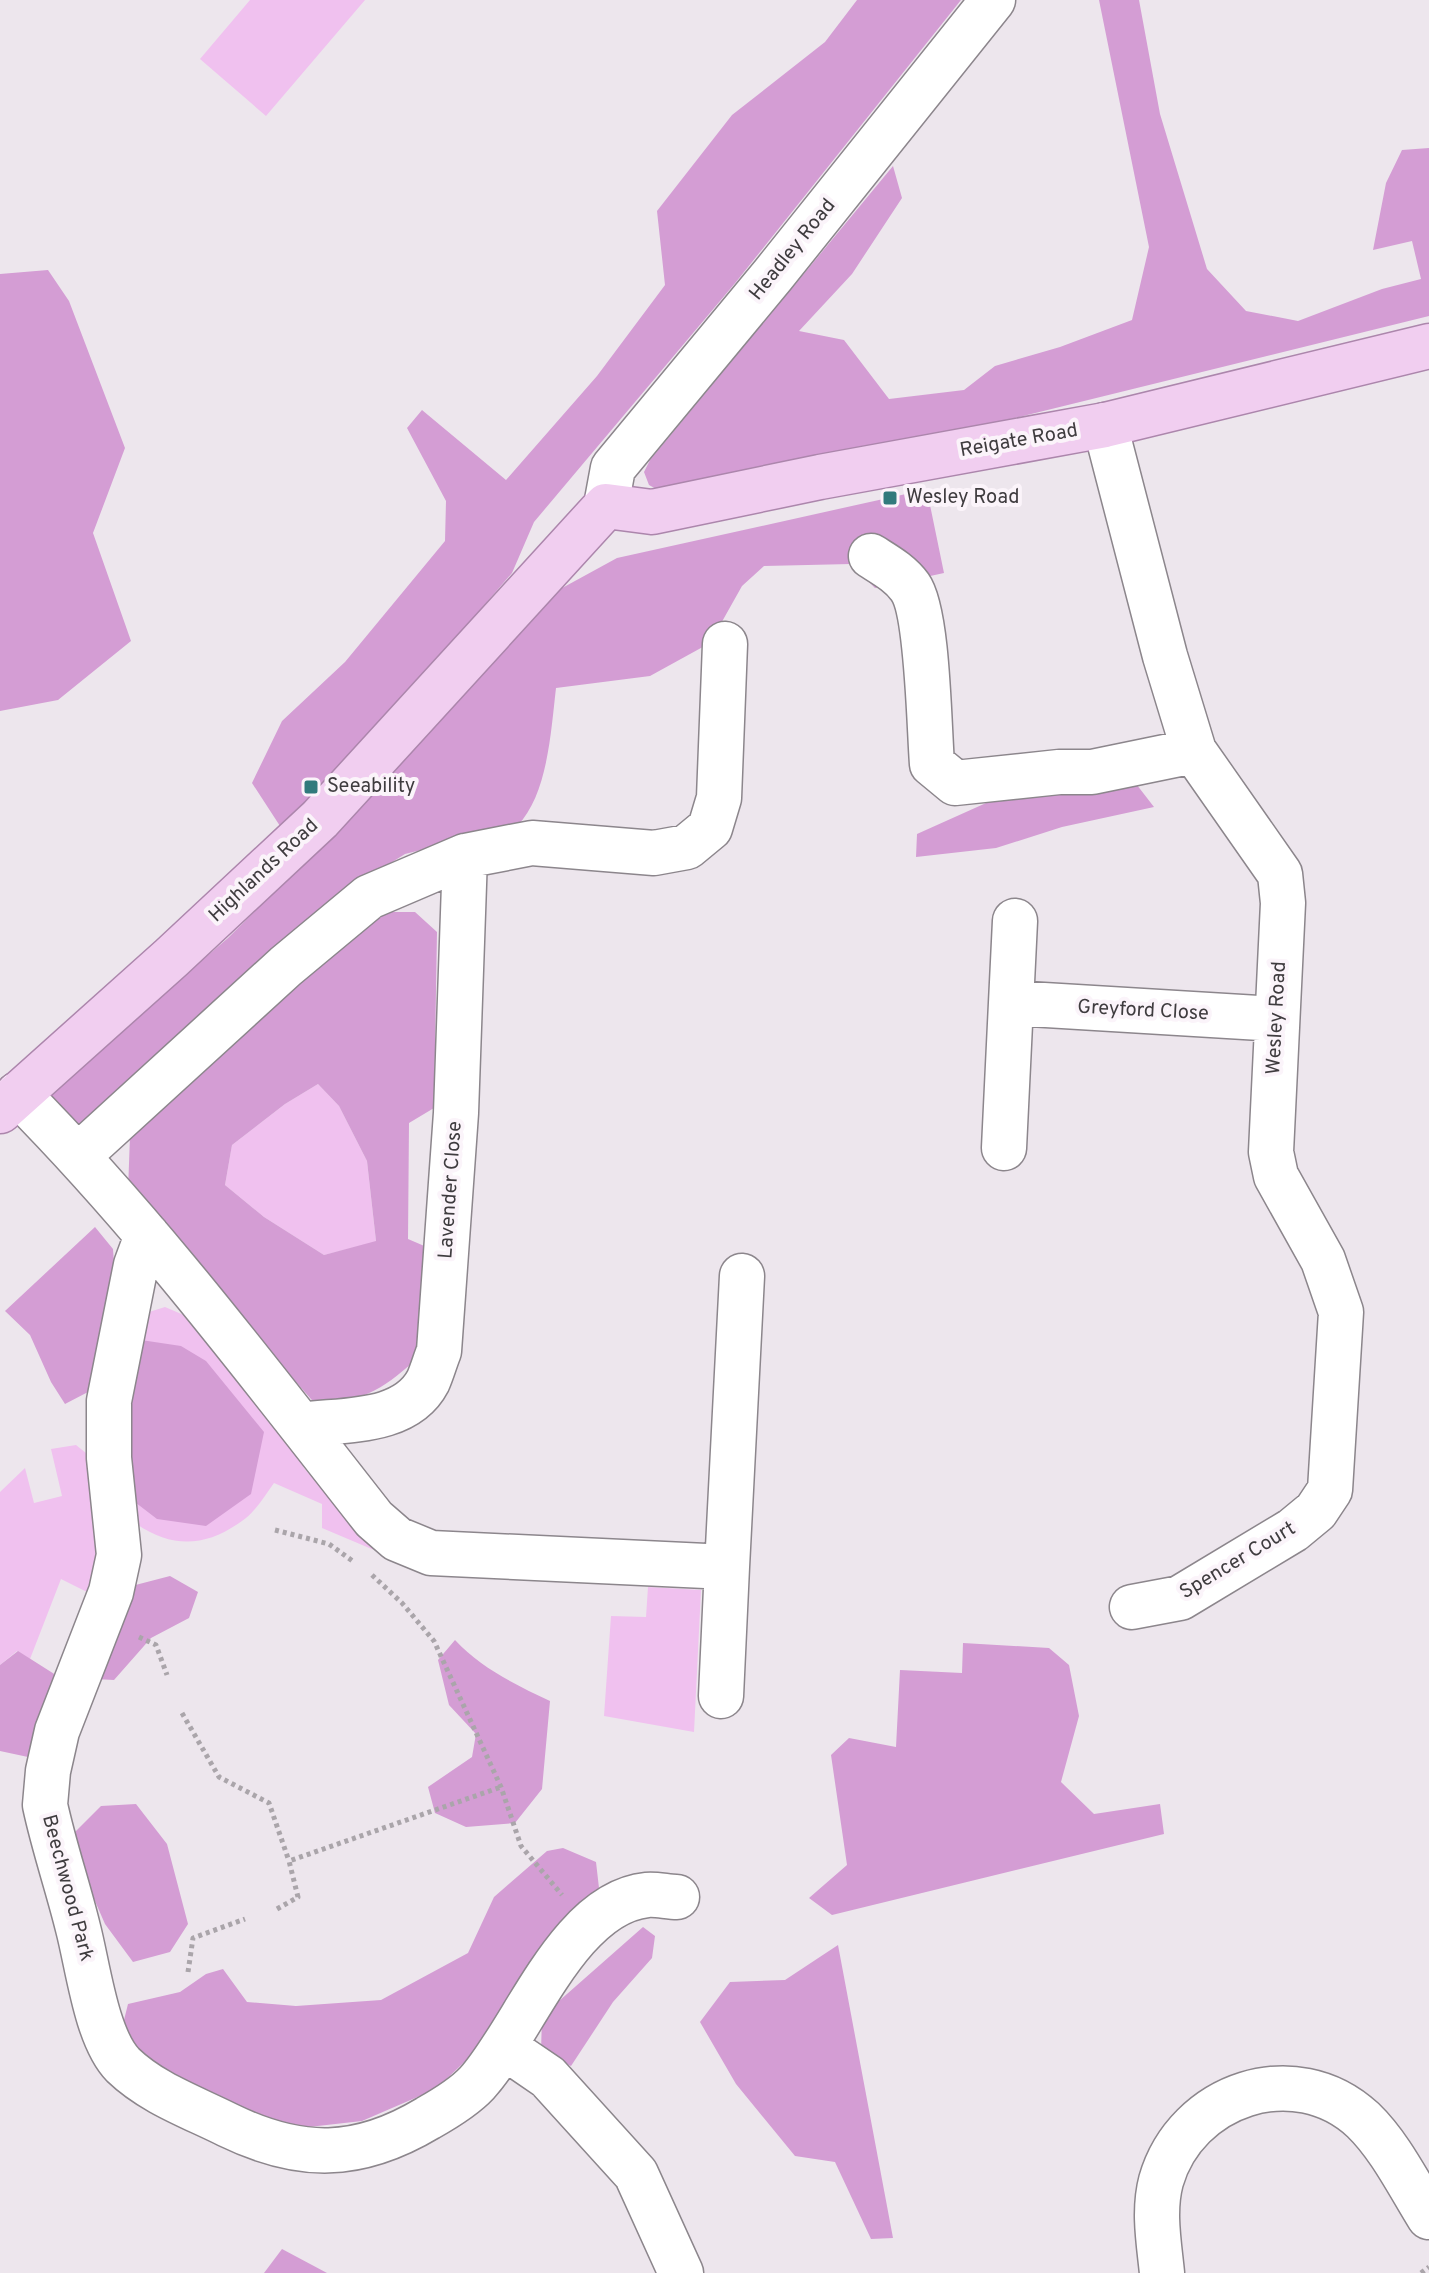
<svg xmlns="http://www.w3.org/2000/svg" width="1429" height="2273" font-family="Overpass,sans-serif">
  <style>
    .green { fill: #f0c1ef }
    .forest { fill: #d49dd4; fill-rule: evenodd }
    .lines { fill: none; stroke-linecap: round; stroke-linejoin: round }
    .minor-casing { stroke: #8c868c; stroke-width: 47 }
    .major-casing { stroke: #ac86ac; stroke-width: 47 }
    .path { stroke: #aaa5aa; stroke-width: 5; stroke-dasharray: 4 4; stroke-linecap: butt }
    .minor { stroke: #fff; stroke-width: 44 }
    .major { stroke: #f1cef0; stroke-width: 44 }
    .poi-dot { fill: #317a7c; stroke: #fbf4fa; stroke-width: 3 }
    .labels { text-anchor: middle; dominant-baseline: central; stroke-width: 8; stroke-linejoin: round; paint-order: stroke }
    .street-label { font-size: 20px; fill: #3f3c3f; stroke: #fbf4fa }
    .poi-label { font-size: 20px; fill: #3f3c3f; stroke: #fbf4fa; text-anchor: start }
  </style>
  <rect width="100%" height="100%" fill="#ede6ed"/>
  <path class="green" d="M250,0H365L266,116L200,59Z
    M318,1084L339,1106L367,1161L376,1242L324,1255L264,1217L225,1185L232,1145L285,1104Z
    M165,1307L186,1316L297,1443L304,1468L374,1550L322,1528V1504L274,1483C266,1494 257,1509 246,1518C208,1547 174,1550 135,1523L122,1427L149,1312Z
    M76,1445L91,1457C96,1500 110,1553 87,1592L61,1579L30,1659L17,1651L0,1665V1492L25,1468L34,1503L62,1496L51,1449Z
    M648,1587L701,1590L694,1732L604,1716L611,1616L646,1617Z"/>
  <path class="forest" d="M857,0H961L736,282L534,522L512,573L327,787L280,826L252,783L282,721L345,662L445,541L446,501L407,428L422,410L506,480L597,376L665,285L657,211L732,115L825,42Z
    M1099,0H1139L1160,114L1207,269L1246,311L1298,321L1382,289L1421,279L1412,241L1373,250L1386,183L1402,150L1429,148V316L1015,418L660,491L649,485L644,472L650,460L893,166L902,198L852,274L799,331L844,340L889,399L964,390L995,366L1060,347L1132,320L1149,247Z
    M48,270L69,301L125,448L93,533L131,641L58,700L0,711V274Z
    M924,490L930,505L944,573L875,588L851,564L764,566L742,586L710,643L650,676L556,688C551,730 548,795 517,826L405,854L354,886L90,1121L73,1125L54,1108L51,1090L228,938L376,790L553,593L617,558Z
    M1130,776L1154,807L1062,827L996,848L916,857L917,834L995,799Z
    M375,912H415L437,932L434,1108L409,1123L408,1239L429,1248L422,1354C384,1389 369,1398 318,1407L128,1191L130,1136ZM318,1084L339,1106L367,1161L376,1241L324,1255L264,1217L225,1185L232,1145L285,1104Z
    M95,1227L113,1249L116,1291L110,1355L88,1392L65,1404L51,1382L30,1335L5,1311Z
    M141,1340L181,1346L206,1361L264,1432L251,1494L206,1526L157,1519L127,1496L122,1427Z
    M170,1576L198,1592L189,1618L151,1638L114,1680L95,1679L124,1588Z
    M455,1640C481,1668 516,1685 550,1701L542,1789L515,1823L466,1827L435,1813L428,1787L472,1757L476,1734L449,1705L438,1660Z
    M963,1643L1049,1648L1069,1665L1079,1716L1061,1782L1094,1814L1160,1804L1164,1834L832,1915L809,1898L847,1865L831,1755L849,1738L896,1747L900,1670L962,1673Z
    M18,1651L59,1677L44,1728L28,1757L0,1751V1665Z
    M136,1804L167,1844L188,1924L170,1952L133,1962L105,1924L68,1839L101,1806Z
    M563,1848L596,1862L599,1888L548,1937L498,2030L436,2089L362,2121L291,2129L170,2084L120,2036L128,2004L180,1992L206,1974L223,1969L247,2002L296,2006L381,2000L468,1953L494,1897L547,1851Z
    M643,1927L655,1936L652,1958L613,2002L571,2066L541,2052L542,2016Z
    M838,1945L893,2238L871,2239L835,2162L795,2156L736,2084L700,2022L730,1982L785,1980Z
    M282,2249L327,2273H264Z"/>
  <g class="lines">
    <g class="minor-casing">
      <path id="minor" d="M1105,425L1165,656L1194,751L1280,874L1283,903L1271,1152L1276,1176L1323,1260L1341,1312L1330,1490L1316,1511L1293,1530L1180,1598L1132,1607
        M606,506L613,468L773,275L993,0
        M871,556C885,565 900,573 910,587C928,612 929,727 932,764L955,783L1059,772H1092L1194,751
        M1011,1003L1015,921
        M18,1094C148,1225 260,1374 374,1519L397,1539L431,1553L727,1567L721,1696
        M1004,1148L1011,1003L1276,1019
        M78,1156L286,966L369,897L465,856L532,843L654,853L687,847L710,828L719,798L725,644
        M147,1235L136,1265L109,1401V1458L119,1555L111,1592L57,1731L48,1771L45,1805C54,1847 68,1887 78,1928C88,1966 96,2037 123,2065C152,2093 192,2107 228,2125C300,2160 358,2160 428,2118C444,2109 464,2097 477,2083C524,2031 568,1903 647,1895C656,1894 668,1897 677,1897
        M301,1425C342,1419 405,1425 428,1381C432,1372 435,1361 439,1351L456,1113L465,856
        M727,1567L742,1276
        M504,2047L548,2077L636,2174L681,2273
        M1162,2273C1159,2243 1153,2211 1161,2181C1186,2094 1295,2057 1363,2120C1390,2146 1409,2185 1429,2217"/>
    </g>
    <g class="major-casing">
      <path id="major" d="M0,1111L171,958L320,819L606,506L652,512L820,477L1105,425L1429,346"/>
    </g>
    <path class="path" d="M275,1530L329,1544L354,1562
      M372,1575L402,1603L434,1641L501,1787L521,1846L562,1895
      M139,1637L156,1645L167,1675
      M182,1713L219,1777L269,1803L289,1861
      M277,1909L298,1897L289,1861L501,1787
      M188,1972L193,1938L245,1919
      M1421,2273L1429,2267"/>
    <use href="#minor" class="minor"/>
    <use href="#major" class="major"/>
  </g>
  <g class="poi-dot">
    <rect x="882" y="490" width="16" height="16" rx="4"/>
    <rect x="303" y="779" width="16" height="16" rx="4"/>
  </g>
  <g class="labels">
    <g class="street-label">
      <text transform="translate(793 250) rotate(-51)">Headley Road</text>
      <text transform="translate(1019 441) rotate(-10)">Reigate Road</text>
      <text transform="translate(264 871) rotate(-43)">Highlands Road</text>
      <text transform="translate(1143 1011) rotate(3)">Greyford Close</text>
      <text transform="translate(1277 1018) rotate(-87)">Wesley Road</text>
      <text transform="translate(451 1190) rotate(-86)">Lavender Close</text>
      <text transform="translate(1238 1561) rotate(-31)">Spencer Court</text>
      <text transform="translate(67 1888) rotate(75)">Beechwood Park</text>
    </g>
    <g class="poi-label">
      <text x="906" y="498">Wesley Road</text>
      <text x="327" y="787">Seeability</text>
    </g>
  </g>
</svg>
